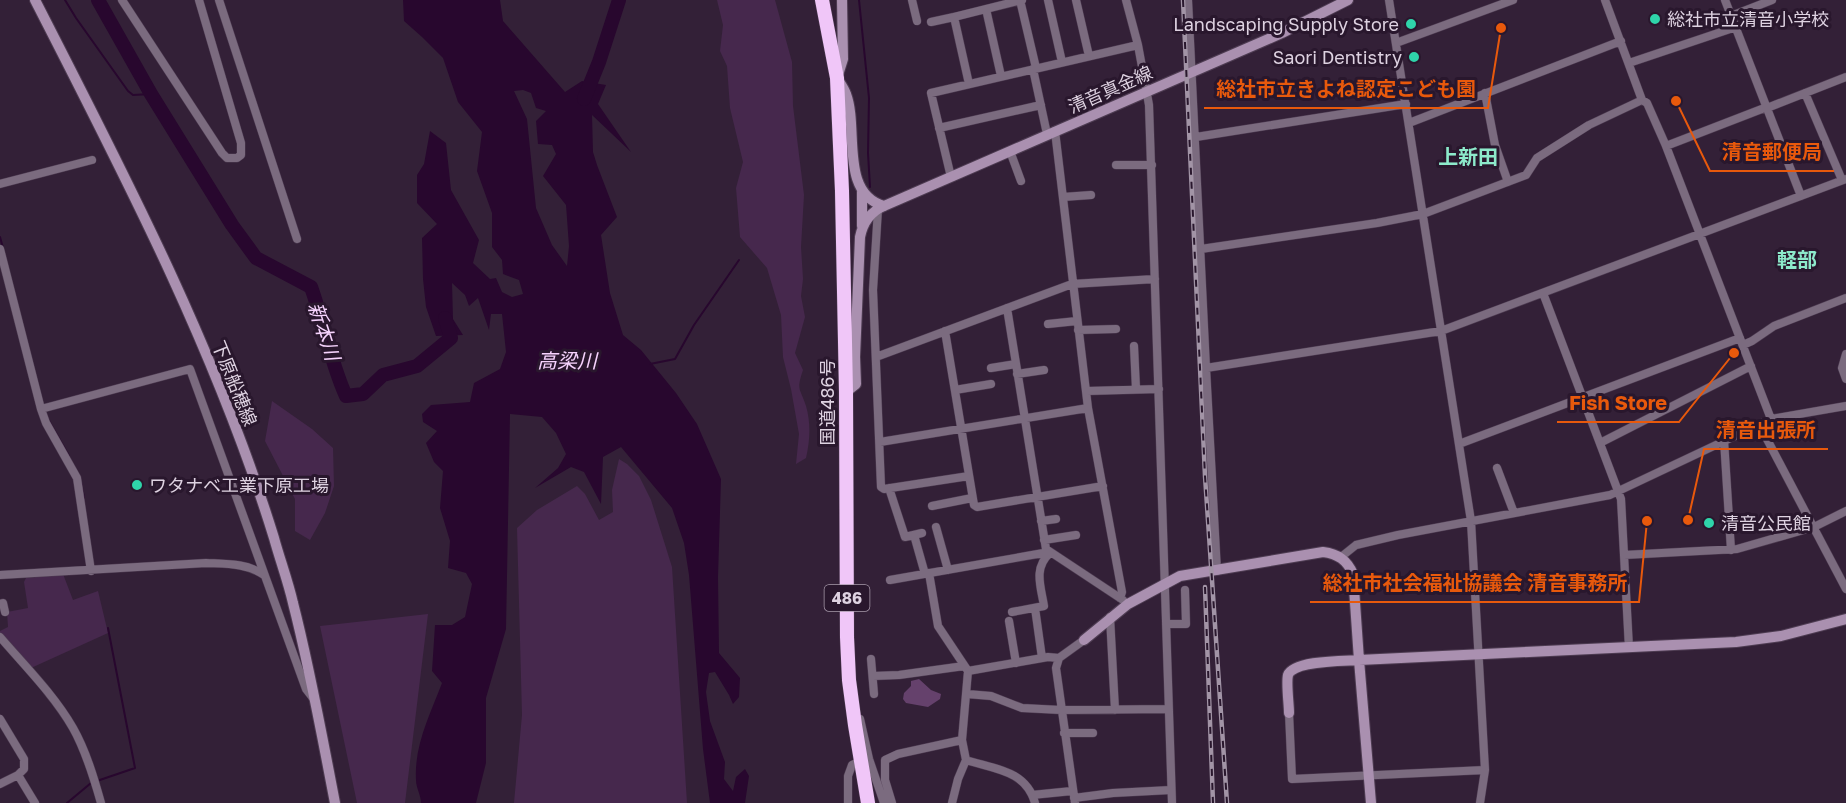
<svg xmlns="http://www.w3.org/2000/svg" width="1846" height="803" font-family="'Golos Text','Noto Sans JP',sans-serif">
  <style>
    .green { fill: #46284d }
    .forest { fill: #65416c }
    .water { fill: #28072e; fill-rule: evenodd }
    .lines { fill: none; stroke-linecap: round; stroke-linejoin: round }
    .stream { stroke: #28072e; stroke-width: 2 }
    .river { stroke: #28072e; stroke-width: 14 }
    .street-casing { stroke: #4e3c52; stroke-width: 9 }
    .secondary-casing { stroke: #4e3c52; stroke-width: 12 }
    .highway-casing { stroke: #4e3c52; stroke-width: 15 }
    .street { stroke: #7b6b7f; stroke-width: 8 }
    .secondary { stroke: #aa90b0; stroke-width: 10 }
    .highway { stroke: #f0c6f8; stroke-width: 14 }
    .rail-casing { stroke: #a294a6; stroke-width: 4.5 }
    .rail { stroke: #29172d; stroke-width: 2; stroke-dasharray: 7; stroke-linecap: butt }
    .poi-dot { fill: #2fd4aa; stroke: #29172d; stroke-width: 2 }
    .labels { text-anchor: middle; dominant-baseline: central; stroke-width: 6; stroke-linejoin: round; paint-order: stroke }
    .shield { fill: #29172d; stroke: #a89aab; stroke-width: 1.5 }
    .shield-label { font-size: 16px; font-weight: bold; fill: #ded2e1 }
    .poi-label { font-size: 18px; fill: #ded2e1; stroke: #29172d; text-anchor: start }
    .street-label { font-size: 18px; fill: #ded2e1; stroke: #29172d }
    .neighbourhood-label { font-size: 20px; font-weight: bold; fill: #8deacb; stroke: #29172d }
    .water-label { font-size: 20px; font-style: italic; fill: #f6d3fd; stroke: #29172d }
    .leader { fill: none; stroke: #e8590c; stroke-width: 2 }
    .callout-dot { fill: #e8590c; stroke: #29172d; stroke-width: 2 }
    .callout-label { font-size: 20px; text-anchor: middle; font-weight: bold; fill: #e8590c; stroke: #29172d; stroke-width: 6; stroke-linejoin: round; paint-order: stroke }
  </style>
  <rect width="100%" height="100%" fill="#332037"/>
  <path class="green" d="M717,0H775L792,62L793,106L804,195L801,247L803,279L801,296L805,317L795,353L803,370C796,391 800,387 806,406C811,423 810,441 806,458L796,464L799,434L791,389L783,357L781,315L767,268L740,237L736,188L743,162L730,108L727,66L720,51L723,25Z
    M272,401L312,429L333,448L334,486L325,513L310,540L295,531V499L265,441Z
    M619,459L627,464L639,476L651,500L672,567L687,803H514L522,715L517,528L537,510L577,486L585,494L599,520L613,512L612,490Z
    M63,574L73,600L98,591L108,633L31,668L0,634V631L8,627L7,612L28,608L24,582L26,578Z
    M428,614L405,803H357L320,626Z"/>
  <path class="forest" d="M919,679L931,690L941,694L940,699L928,707L906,703L903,699L904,693L911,686V681Z"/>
  <path class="water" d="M403,0H500L503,21L565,92L582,81L606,85L598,104L631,152L592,115L593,152L597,165L617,217L601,235L610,293L623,335L641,350L676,393L697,424L721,479L718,577L719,653L740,678L739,697L733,704L729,695L715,672L709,673L706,692L710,721L725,762L724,779L733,791L736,777L745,769L749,776L745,803H710L703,749L689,575L684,543L672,508L621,447L603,457L601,504L584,472L571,467L535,488L558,468L566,454L556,433L542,417L510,414L506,629L486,698V763L476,803H421C421,795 416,788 416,780C414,745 430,715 442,683L432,671L435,625H452L465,617L472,584L466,573L448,568L450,541L440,508L443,471L434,462L426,443L437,431L423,422L422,414L431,405L470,402L474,383L500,369L506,352L502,314H491L489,330L478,298L469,306L465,295L452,283L453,319L463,335L436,336L426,307L423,279L422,238L437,224L417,203V175L424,164L430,131L446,143L451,190L479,240L473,263L490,279L496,278L502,292L512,297L523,294L519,280L503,274L502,260L492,247V213L477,171L482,132L458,102L443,58L422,37L404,21ZM514,91L523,90L531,93L536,108L546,111L536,121L538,144L552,145L556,154L543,176L566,205L569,246L567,266L552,245L536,208L527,119Z"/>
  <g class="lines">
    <path class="stream" d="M65,0L76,18L128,91L133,95L151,94
      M859,0L869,98L868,153L870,187
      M0,237L3,248
      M650,364L675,359L694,325L739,260
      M48,419L69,456
      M80,477L84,498
      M67,803L91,783L135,768L108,628"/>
    <path class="river" d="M98,0L151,94L232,225L256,258L311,287C324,323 330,361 346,396L363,394L383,375L417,366L451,338L445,318
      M584,99L599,62L619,0"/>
    <g class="street-casing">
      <path id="street" d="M122,0L222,153L227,158H237L241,155V143L199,0
        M219,0L297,239
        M912,0L917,21
        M1020,0L1036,68
        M1048,0L1062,62
        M1076,0L1089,56
        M1126,0L1138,45L1149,105L1172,803
        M1188,0L1206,368L1217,571
        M1389,0L1471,521L1485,770L1480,803
        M1605,0L1642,100L1647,103L1666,146L1771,419
        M1725,0L1801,196
        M986,9L1001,76
        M1731,16L1772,0
        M931,22L954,17
        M1396,43L1513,0
        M1629,63L1736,27
        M1033,69L1047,134
        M969,84L954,17L1022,0
        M1485,93L1495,145L1508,182
        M1805,93L1842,180
        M1767,108L1846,77
        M1409,123L1621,41
        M939,128L1041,105
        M1055,131L1088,408L1122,592L1120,598
        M1196,137L1406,104
        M1666,146L1767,107
        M1010,151L1021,181
        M1116,165H1152
        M951,177L931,93L1138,45
        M0,184L92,160
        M1063,197L1091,195
        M878,209L873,290L881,487L884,489L969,476
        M0,249L41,409L46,423L77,478L91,571
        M1201,249L1377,223L1423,214L1526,175L1537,158L1589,125L1642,100
        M1543,293L1621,499L1629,648
        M1007,308L1046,549L1123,600
        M1048,324L1077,321
        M1078,330L1116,329
        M945,331L974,505L977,507L1103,486
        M1743,345L1752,341L1774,326L1846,298
        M1134,346L1136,389
        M1846,354L1842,368L1846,379
        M876,357L1072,284L1155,279
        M991,368L1016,364
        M1206,368L1441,331L1846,179
        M1017,374L1044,370
        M955,390L991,384
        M1087,391L1159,389
        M41,409L190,369L306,689L313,698
        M1759,424L1846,589
        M1724,440L1731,550
        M880,442L1088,408
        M1600,443L1751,366
        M1459,444L1740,338
        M1497,468L1514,513
        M889,488L905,537L922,533
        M932,506L972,498
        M1041,521L1056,519
        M936,527L948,570
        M914,535L925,574
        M1044,540L1076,535
        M1624,555L1737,549L1814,527L1846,511
        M1341,557L1356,545L1398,535L1610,495L1771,419L1846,406
        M929,573L938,626L968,671
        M0,575L206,563C226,564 247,563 264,575
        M890,580L1049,552
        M0,604L3,603L5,612
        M1035,608L1042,658
        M1012,612L1044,606C1041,587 1033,568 1050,553
        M1110,617L1115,710
        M1009,621L1016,663
        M1166,624H1186L1185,590
        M0,637C25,666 54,695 73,728C86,751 94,778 101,803
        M871,659L874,694
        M873,676L899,675L964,666
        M967,694L991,696L1022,708L1061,710L1169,709
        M1289,713L1292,779L1485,770
        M0,719L24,759V769L18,775L0,784
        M860,719L869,759L884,803
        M1064,733H1093
        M962,740L966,760C994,769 1026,770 1035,803
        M18,775L35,803
        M1032,795L1072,791
        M1074,798L1113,793L1171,790
        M848,803V776L852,765L861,761
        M892,803L885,780V760L898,754L962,740L968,671L1048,657L1059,658
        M952,803L958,779L966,760
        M1075,803L1056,668L1059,658L1084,640"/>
    </g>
    <g class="secondary-casing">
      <path id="secondary" d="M35,0C124,174 216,350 274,538C280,560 288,581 293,603C310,669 322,736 335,803
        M842,0L843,59L837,78C840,83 844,88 846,94C859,128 839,193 884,206
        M862,226V192
        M846,392L856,384L855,357L860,237C863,222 870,212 884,206L1282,33L1348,0
        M1084,640L1128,604L1180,576L1323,552C1338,554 1347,560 1353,574L1359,660L1736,642L1781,636L1846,619
        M1289,713C1289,704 1286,683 1288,675C1294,660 1345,661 1359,660L1371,803"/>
    </g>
    <g class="highway-casing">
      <path id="highway" d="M822,0L837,78L842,191L846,392L847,637L849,680L855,725L868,803"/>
    </g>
    <use href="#street" class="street"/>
    <use href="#secondary" class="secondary"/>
    <use href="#highway" class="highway"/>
    <g class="rail-casing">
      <path id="rail" d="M1183,0L1205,476L1227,803
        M1205,587L1213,803"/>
    </g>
    <use href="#rail" class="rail"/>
  </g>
  <g class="poi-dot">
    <circle cx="1655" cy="19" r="6"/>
    <circle cx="1411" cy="24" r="6"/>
    <circle cx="1414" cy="57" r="6"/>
    <circle cx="137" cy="485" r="6"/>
    <circle cx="1709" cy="523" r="6"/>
  </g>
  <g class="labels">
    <rect class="shield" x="824.5" y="585" width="45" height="26" rx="4.5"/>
    <g class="shield-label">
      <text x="847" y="598">486</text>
    </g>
    <g class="poi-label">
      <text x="1667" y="19">総社市立清音小学校</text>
      <text x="1399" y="24" text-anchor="end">Landscaping Supply Store</text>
      <text x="1402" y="57" text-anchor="end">Saori Dentistry</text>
      <text x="149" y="485">ワタナベ工業下原工場</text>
      <text x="1721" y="523">清音公民館</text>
    </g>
    <g class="street-label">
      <text transform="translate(1110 89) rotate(-24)">清音真金線</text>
      <text transform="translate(235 383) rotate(68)">下原船穂線</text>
      <text transform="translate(827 402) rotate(-90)">国道486号</text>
    </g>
    <g class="neighbourhood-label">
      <text x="1468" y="156">上新田</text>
      <text x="1797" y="259">軽部</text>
    </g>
    <g class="water-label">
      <text transform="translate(325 331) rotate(72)">新本川</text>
      <text x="567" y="360">高梁川</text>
    </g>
  </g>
  <path class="leader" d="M1501 28L1488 108H1204M1676 101L1710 171H1834M1734 353L1679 422H1557M1688 520L1704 449H1828M1647 521L1639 602H1310"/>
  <g class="callout-dot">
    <circle cx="1501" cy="28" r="6"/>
    <circle cx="1676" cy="101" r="6"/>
    <circle cx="1734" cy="353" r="6"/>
    <circle cx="1688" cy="520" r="6"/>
    <circle cx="1647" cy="521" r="6"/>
  </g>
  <g class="callout-label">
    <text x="1346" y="96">総社市立きよね認定こども園</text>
    <text x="1772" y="159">清音郵便局</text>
    <text x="1618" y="410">Fish Store</text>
    <text x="1766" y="437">清音出張所</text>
    <text x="1475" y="590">総社市社会福祉協議会 清音事務所</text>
  </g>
</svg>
